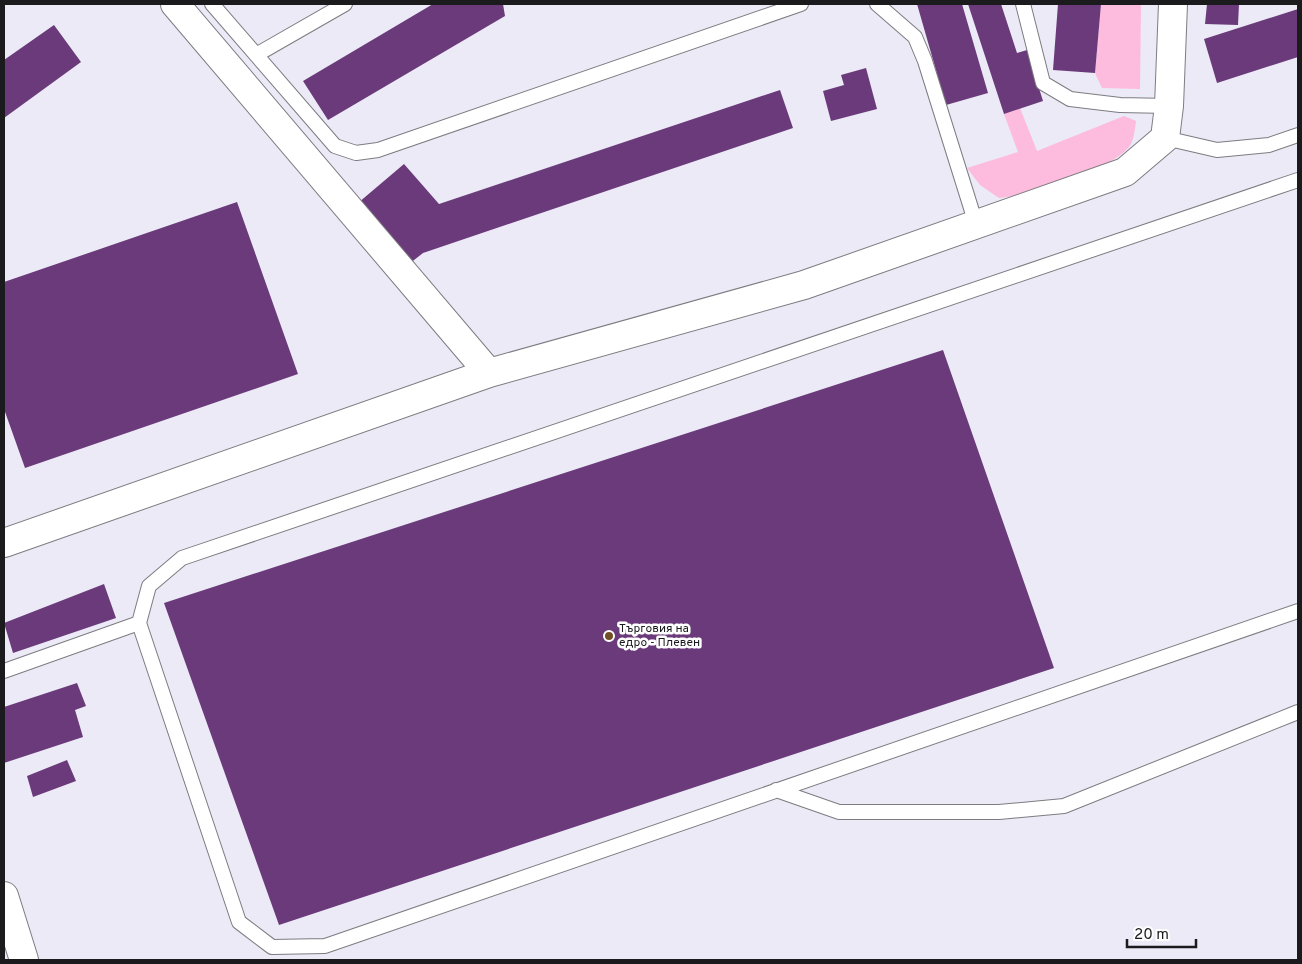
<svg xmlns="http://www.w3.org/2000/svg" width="1302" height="964" font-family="Overpass,sans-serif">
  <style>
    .built { fill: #ebeaf6 }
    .green { fill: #fdbbde }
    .building { fill: #6b3a7a }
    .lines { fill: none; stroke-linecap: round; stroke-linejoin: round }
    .lane-casing { stroke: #7d7c81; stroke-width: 16 }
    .street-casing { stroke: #7d7c81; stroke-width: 30 }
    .lane { stroke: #fff; stroke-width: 14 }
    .street { stroke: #fff; stroke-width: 28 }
    .poi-dot { fill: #704f26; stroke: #fff; stroke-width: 2 }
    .labels { text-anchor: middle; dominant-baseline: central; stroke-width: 5; stroke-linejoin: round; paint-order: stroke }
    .poi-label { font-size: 12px; fill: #1b1b1d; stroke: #fff; text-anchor: start }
  </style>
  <rect width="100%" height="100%" fill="#f8f7fc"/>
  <path class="built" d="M4,4H1298V960H4Z"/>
  <path class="green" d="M1101,4H1141L1140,89L1102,88L1095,73Z
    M1020,108L1037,151L1124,116L1136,121C1135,128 1134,141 1129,147C1112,169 1027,196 999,198L980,185L967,168L1018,152L1004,114Z"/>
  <path class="building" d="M433,4H503L505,16L328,120L303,81Z
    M917,4H962L988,93L946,105Z
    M968,4H1001L1017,53L1027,50L1043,101L1004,114Z
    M1058,4H1101L1095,73L1053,70Z
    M1207,4H1239L1238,25L1205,24Z
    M1298,9V57L1217,83L1204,39Z
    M54,25L81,62L4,118V60Z
    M866,68L877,109L831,121L823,91L844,85L841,75Z
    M780,90L793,128L423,253L409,264L358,203L404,164L439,204Z
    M237,202L298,374L25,468L4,409V282Z
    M943,350L1054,668L279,925L164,603Z
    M104,584L116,618L13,653L4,623Z
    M77,683L86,706L75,710L83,737L4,763V707Z
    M67,760L76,781L33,797L27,776Z"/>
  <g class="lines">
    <g class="lane-casing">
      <path id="lane" d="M212,4L335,146L356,153L378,150L801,4
        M877,4L915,37L925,61L976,224
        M1023,4L1043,83L1070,99L1120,105L1169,106
        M256,55L345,4
        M1165,138L1217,150L1269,145L1298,135
        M1298,180L182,558L149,586L139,623L239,922L272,947L325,946L1298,611
        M4,671L139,623
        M776,790L839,812H999L1064,806L1298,712"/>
    </g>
    <g class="street-casing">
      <path id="street" d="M175,4L489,373
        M4,543L489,373L804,285L1125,172L1165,138L1169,106L1173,4
        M4,896L24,960"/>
    </g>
    <use href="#lane" class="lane"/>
    <use href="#street" class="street"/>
  </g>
  <circle class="poi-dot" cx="609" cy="636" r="5"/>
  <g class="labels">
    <g class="poi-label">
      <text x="619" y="629">Търговия на<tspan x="619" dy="14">едро - Плевен</tspan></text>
    </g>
  </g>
  <rect width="1302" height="964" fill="none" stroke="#1b1b1d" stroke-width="10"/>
  <path d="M1127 939v8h69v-8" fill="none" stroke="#1b1b1d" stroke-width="2.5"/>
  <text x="1134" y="939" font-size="15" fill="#1b1b1d" stroke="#ffffff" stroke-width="4" paint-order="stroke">20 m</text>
</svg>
